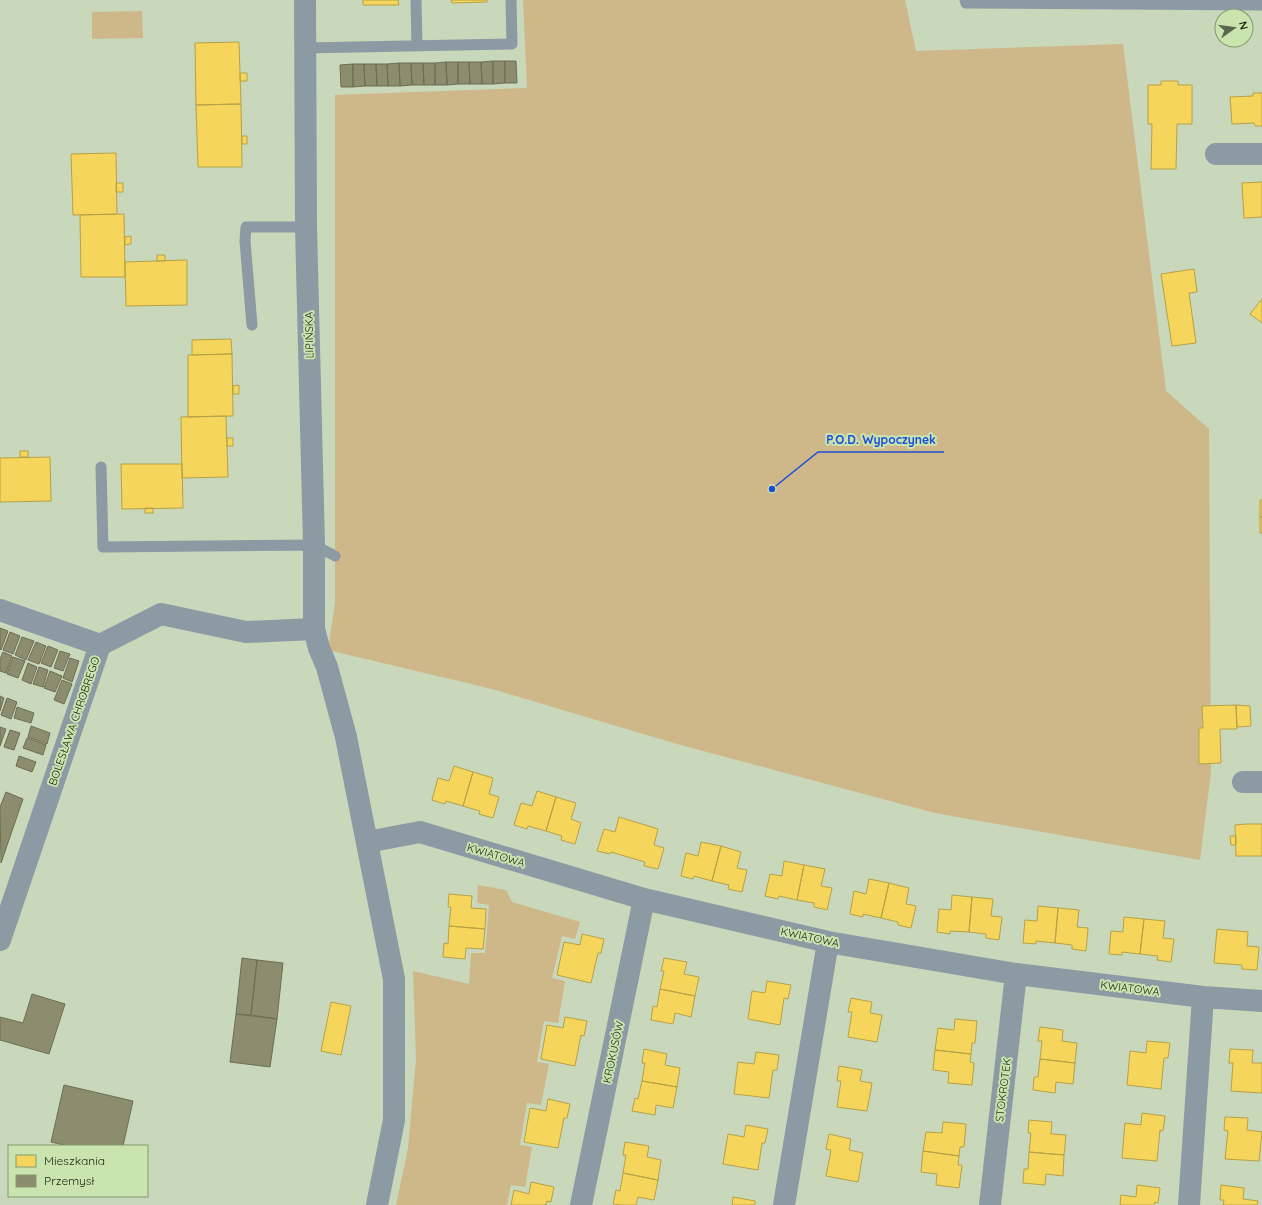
<svg xmlns="http://www.w3.org/2000/svg" width="1262" height="1205" font-family="Quicksand,sans-serif">
  <style>
    .garden { fill: #ceb88a }
    .homes { fill: #f6d55c; stroke: #b6a247 }
    .industry { fill: #8c8c6e; stroke: #6c6f53 }
    .lines { fill: none; stroke-linecap: round; stroke-linejoin: round }
    .lane { stroke: #8b9aa3; stroke-width: 11 }
    .street { stroke: #8b9aa3; stroke-width: 22 }
    .labels { text-anchor: middle; dominant-baseline: central; stroke-width: 4; stroke-linejoin: round; paint-order: stroke }
    .street-label { font-size: 11px; fill: #202a15; stroke: #c9e4ae }
    .leader { fill: none; stroke: #1d4ed8; stroke-width: 1.5 }
    .callout-dot { fill: #1d4ed8; stroke: #c9e4ae; stroke-width: 1.5 }
    .callout-label { font-size: 12px; text-anchor: middle; font-weight: bold; fill: #1d4ed8; stroke: #c9e4ae; stroke-width: 4; stroke-linejoin: round; paint-order: stroke }
  </style>
  <rect width="100%" height="100%" fill="#c9d7bb"/>
  <path class="garden" d="M523,0H905L916,51L1123,44L1166,391L1209,429L1211,772L1200,860L935,813L677,744L492,689L328,650L335,603V95L527,88Z
    M142,11L143,38L92,39V12Z
    M478,885L506,890L512,902L580,922L575,939L562,936L552,978L565,981L558,1023L544,1021L537,1062L549,1064L541,1105L527,1103L520,1145L532,1147L525,1187L511,1185L507,1205H396L408,1148L416,1059L413,971L469,984L471,953H485L489,905L477,903Z"/>
  <path class="homes" d="M363,0H398L399,5H363Z
    M451,0H487V2L452,3Z
    M239,42L241,104L196,105L195,43Z
    M240,73H247V81H240Z
    M1161,81H1178V85H1192V124H1177L1176,169H1151L1152,124H1148V85H1161Z
    M1253,93H1262V126H1255L1254,123L1232,124L1230,97L1253,96Z
    M241,104L242,167H198L196,105Z
    M242,136H247V144H242Z
    M116,153L117,214L73,215L71,154Z
    M1262,182V217L1244,218L1242,183Z
    M116,183H123V192H116Z
    M124,214L125,277H81L80,215Z
    M131,236V244L125,245V237Z
    M157,255H165V261H157Z
    M187,260V305L126,306L125,262Z
    M1194,269L1197,292L1189,293L1196,343L1172,346L1161,274Z
    M1262,299V323L1250,314Z
    M231,339L232,354L192,355V340Z
    M232,354L233,416L188,417V355Z
    M239,385V394H233V386Z
    M226,416L228,477L182,478L181,417Z
    M227,438H233V446H227Z
    M20,451H28V457H20Z
    M50,457L51,501L0,502V458Z
    M121,464H182L183,508L122,509Z
    M1260,500H1262V517H1260Z
    M145,508H153V513H145Z
    M1260,517H1262V533H1260Z
    M1236,705L1237,729H1220L1221,763L1199,764V728H1203L1202,706Z
    M1236,705L1250,706L1251,726L1237,727Z
    M454,766L473,772L463,806L446,801L445,804L432,800L438,778L449,781Z
    M473,772L493,778L489,794L499,797L493,818L479,814L480,811L463,806Z
    M537,791L556,797L546,831L528,826L527,829L514,825L521,803L532,806Z
    M556,797L576,803L571,819L581,823L575,844L561,840L562,836L546,831Z
    M619,817L658,829L654,845L664,848L658,869L644,866L645,862L611,852L610,854L597,851L604,829L615,832Z
    M1246,824H1262V856H1236L1235,825Z
    M1230,836H1236V845H1231Z
    M701,842L721,846L712,881L694,876L693,879L681,876L686,853L698,856Z
    M721,846L741,852L737,868L747,870L742,892L728,889L729,885L712,881Z
    M784,861L804,865L797,900L779,896L778,899L765,896L770,874L782,876Z
    M804,865L825,869L821,886L832,888L827,910L814,907V903L797,900Z
    M869,879L889,883L881,918L863,914V917L850,914L854,891L866,894Z
    M889,883L909,888L906,904L916,906L911,928L898,925V922L881,918Z
    M449,894L472,896L471,908L486,909L485,929L449,926L451,907H448Z
    M952,895L972,897L969,932L950,931V934L937,932L939,909L951,910Z
    M972,897L993,899L991,916L1002,917L999,940L986,938V934L969,932Z
    M1038,906L1058,908L1055,943L1036,941V944L1023,943L1025,920L1037,921Z
    M1058,908L1079,910L1077,927L1088,928L1086,951L1072,949V945L1055,943Z
    M1124,917L1144,919L1140,954L1122,952V955L1109,954L1111,931L1123,932Z
    M1144,919L1165,921L1163,938L1174,939L1171,962L1157,960L1158,956L1140,954Z
    M449,926L485,929L483,949L466,948L465,959L443,957L444,943L448,944Z
    M1217,929L1248,932L1247,946L1259,947L1257,970L1242,969V965L1214,963Z
    M582,934L604,939L601,953H598L591,983L557,975L564,942L580,945Z
    M664,958L687,962L684,974L699,977L695,996L660,989L664,971H661Z
    M767,981L791,985L788,999L784,998L780,1025L748,1019L752,991L765,993Z
    M660,989L695,996L691,1017L675,1013L673,1024L651,1020L653,1006L657,1007Z
    M851,998L872,1002L870,1013L882,1015L877,1042L848,1037L852,1012H848Z
    M331,1002L351,1006L341,1055L321,1051Z
    M565,1017L587,1021L584,1036L581,1035L575,1066L541,1059L547,1025L563,1028Z
    M955,1019L977,1021L975,1043H972L971,1054L935,1050L938,1028L954,1030Z
    M1040,1027L1063,1030L1062,1041L1077,1043L1075,1063L1040,1059L1042,1041H1038Z
    M1147,1041L1170,1043L1168,1058H1164L1161,1089L1127,1085L1130,1051L1146,1053Z
    M644,1049L667,1054L665,1065L680,1068L677,1087L642,1081L645,1063H642Z
    M1230,1049L1253,1050L1252,1063H1262V1093L1231,1091L1233,1063H1229Z
    M935,1050L971,1054L970,1062L974,1063L972,1085L948,1083L949,1072L933,1070Z
    M756,1052L779,1055L777,1070H773L769,1098L734,1094L738,1062L754,1064Z
    M1040,1059L1075,1063L1073,1084L1056,1082L1055,1093L1033,1090L1034,1077H1038Z
    M839,1066L862,1070L860,1081L872,1083L867,1111L837,1107L841,1081H837Z
    M642,1081L677,1087L673,1108L656,1105L655,1115L632,1111L635,1098L638,1099Z
    M548,1099L570,1104L567,1118H564L558,1148L524,1142L530,1108L546,1111Z
    M1142,1113L1165,1116L1163,1131L1160,1130L1157,1161L1122,1158L1125,1123L1141,1125Z
    M1225,1117L1248,1118L1247,1130L1262,1132L1259,1161L1225,1159L1228,1131L1224,1130Z
    M1029,1120L1052,1122L1051,1134L1066,1135L1064,1155L1029,1152L1031,1133H1028Z
    M943,1122L966,1124L964,1147H960L959,1156L923,1151L926,1132L942,1133Z
    M746,1125L768,1129L765,1143H762L758,1170L723,1164L728,1134L744,1137Z
    M829,1134L851,1139L849,1150L863,1153L858,1182L826,1176L831,1150L826,1149Z
    M625,1142L649,1146L647,1157L661,1160L658,1180L623,1173L626,1155H623Z
    M923,1151L959,1156L958,1165H962L959,1188L936,1185L937,1174L921,1172Z
    M1029,1152L1064,1155L1063,1176L1046,1174L1045,1185L1023,1183L1024,1169H1028Z
    M623,1173L658,1180L654,1200L638,1197L636,1205H621L613,1204L616,1190L620,1191Z
    M531,1182L554,1187L551,1202L547,1201L546,1205H511L514,1190L529,1194Z
    M1137,1185L1160,1188L1158,1203L1155,1202L1154,1205H1120L1121,1195L1136,1197Z
    M1221,1185L1244,1188L1243,1199L1258,1201L1257,1205H1223L1224,1200H1220Z
    M733,1197L755,1201V1205H732Z"/>
  <path class="industry" d="M493,61H505V83L493,84Z
    M493,61V84H482L481,62Z
    M505,61H516L517,83H505Z
    M446,62L447,85H435V63Z
    M446,62H458V84L447,85Z
    M458,62H469L470,84H458Z
    M469,62H481L482,84H470Z
    M399,63H411L412,85L400,86Z
    M399,63L400,86H388L387,64Z
    M411,63H423L424,85H412Z
    M423,63H435V85H424Z
    M353,64V87H341L340,65Z
    M353,64H364L365,86L353,87Z
    M364,64H376L377,86H365Z
    M376,64H387L388,86H377Z
    M0,628L8,631L1,650L0,649Z
    M10,632L20,636L13,654L3,650Z
    M22,637L34,641L26,660L15,655Z
    M36,642L46,646L39,664L28,660Z
    M48,646L58,650L51,667L41,663Z
    M60,651L70,654L63,671L54,668Z
    M3,652L12,656L6,673L0,671V659Z
    M13,657L25,661L18,678L7,674Z
    M70,658L79,661L72,682L63,678Z
    M28,663L37,667L31,684L22,680Z
    M39,667L48,670L43,687L33,684Z
    M50,671L62,676L55,692L44,688Z
    M62,680L72,684L64,704L54,700Z
    M0,696L4,698L0,711Z
    M7,698L17,702L11,719L1,715Z
    M17,707L34,713L31,723L14,718Z
    M31,726L50,733L47,744L28,737Z
    M0,727L6,729L0,746Z
    M10,730L20,733L14,750L4,747Z
    M27,738L46,745L43,755L23,748Z
    M19,756L36,762L32,772L16,766Z
    M6,792L23,799L1,863L0,807Z
    M242,958L257,960L251,1015L236,1014Z
    M257,960L283,963L277,1019L251,1015Z
    M32,994L65,1004L49,1054L0,1040V1017L23,1023Z
    M236,1014L277,1019L270,1067L230,1062Z
    M64,1085L133,1101L123,1146H68L51,1142Z"/>
  <g class="lines">
    <path class="lane" d="M416,0L417,45
      M965,0L966,3L1261,5V0
      M305,48L512,44L511,0
      M252,325L245,241L246,227H306
      M101,467L103,547L314,545L335,556"/>
    <path class="street" d="M305,0L306,227L314,545V629L319,648L327,667L346,737L394,979V1120L377,1205
      M1216,154H1262
      M0,610L100,645
      M1243,782H1262
      M367,842L420,832L644,899L828,942L1016,974L1203,997L1262,1001
      M0,940L100,645L161,614L246,632L314,629
      M581,1205L644,899
      M784,1205L828,942
      M990,1205L1016,974
      M1189,1205L1203,997"/>
  </g>
  <g class="labels">
    <g class="street-label">
      <text transform="translate(309 335) rotate(-91)">LIPIŃSKA</text>
      <text transform="translate(74 721) rotate(-71)">BOLESŁAWA CHROBREGO</text>
      <text transform="translate(496 855) rotate(16)">KWIATOWA</text>
      <text transform="translate(810 937) rotate(12)">KWIATOWA</text>
      <text transform="translate(1130 988) rotate(7)">KWIATOWA</text>
      <text transform="translate(613 1052) rotate(-78)">KROKUSÓW</text>
      <text transform="translate(1003 1090) rotate(-83)">STOKROTEK</text>
    </g>
  </g>
  <path class="leader" d="M772 489L818 452H944"/>
  <circle class="callout-dot" cx="772" cy="489" r="4"/>
  <g class="callout-label">
    <text x="881" y="444">P.O.D. Wypoczynek</text>
  </g>
  <rect x="8" y="1145" width="140" height="52" fill="#c9e4ae" stroke="#859a71"/>
  <rect x="16" y="1155" width="20" height="12" fill="#f6d55c" stroke="#859a71"/>
  <text x="44" y="1165" font-size="12" fill="#202a15">Mieszkania</text>
  <rect x="16" y="1175" width="20" height="12" fill="#8c8c6e" stroke="#859a71"/>
  <text x="44" y="1185" font-size="12" fill="#202a15">Przemysł</text>
  <g transform="translate(1234 28) rotate(76)"><circle r="19" fill="#c9e4ae" stroke="#859a71"/>
  <path d="M0-3L7 15L0 10L-7 15Z" fill="#5b674f"/>
  <text y="-6" font-size="11" font-weight="bold" text-anchor="middle" fill="#202a15">N</text>
  </g>
</svg>
